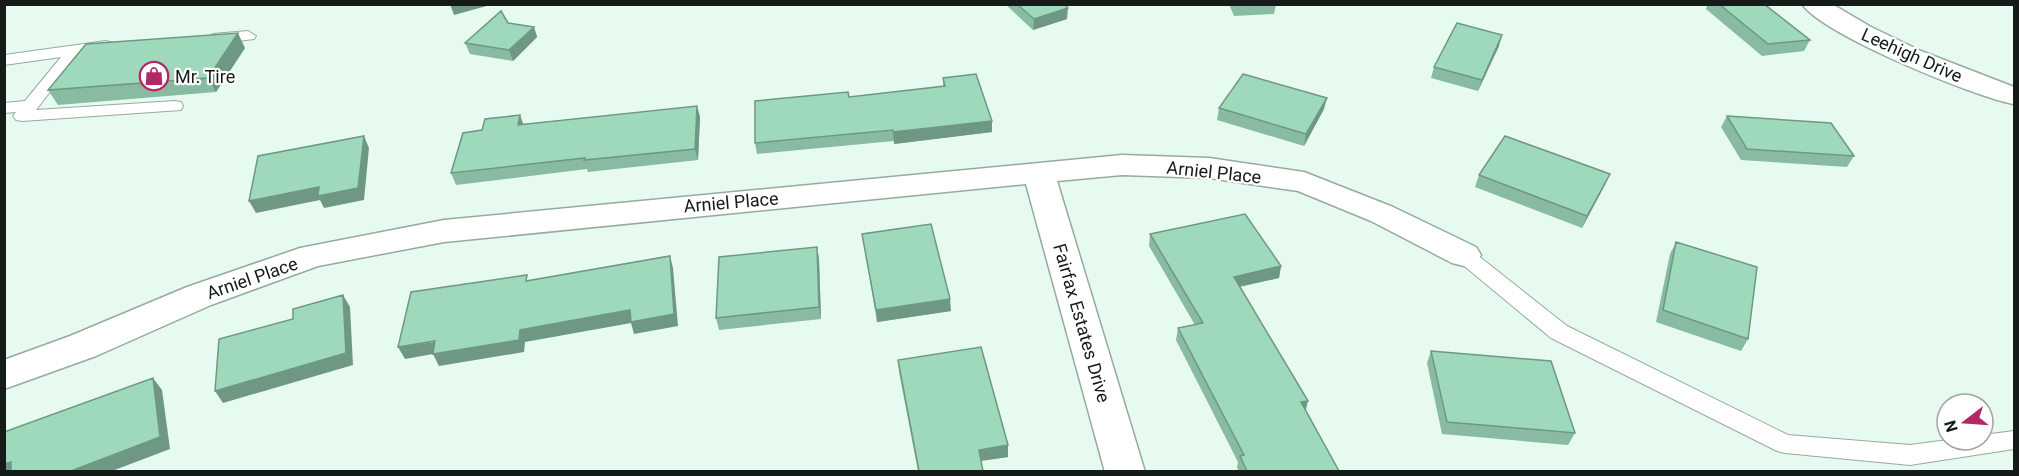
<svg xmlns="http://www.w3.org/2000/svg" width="2019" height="476" font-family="Roboto,sans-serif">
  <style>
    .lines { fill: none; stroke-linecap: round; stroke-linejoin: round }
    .service-casing { stroke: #96aaa0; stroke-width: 2 }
    .minor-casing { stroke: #96aaa0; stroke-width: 3 }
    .service { fill: #fff; fill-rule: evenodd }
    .minor { fill: #fff; fill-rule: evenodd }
    .wall { fill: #88bba2 }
    .shaded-wall { fill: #6f9884 }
    .building { fill: #9ed9bc; stroke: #6f9884; stroke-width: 1.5 }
    .labels { text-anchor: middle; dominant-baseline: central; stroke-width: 4.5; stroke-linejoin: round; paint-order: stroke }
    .street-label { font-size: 18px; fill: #141b18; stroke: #fff }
    .poi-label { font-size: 18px; fill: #141b18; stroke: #fff; text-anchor: start }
  </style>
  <rect width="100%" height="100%" fill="#e6faef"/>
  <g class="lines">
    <g class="service-casing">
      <path id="service" d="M248,31L256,36L254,39L213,44L205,39L213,34Z
        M106,41L112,43L114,46L112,49L79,54L36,110L175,101L181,102L183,106L181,110L22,121L16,120L13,116L16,112L4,113V103L25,101L61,57L4,65V55Z
        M1464,248L1471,250L1567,326L1788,435L1910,445L1948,440H1983V435L2014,431V449L1910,465L1785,453L1777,451L1551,338L1457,260L1454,255L1457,250Z"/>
    </g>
    <g class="minor-casing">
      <path id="minor" d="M1802,4H1832L1871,27L1921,51L2014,87V104C1975,97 1823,35 1802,4Z
        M1122,155L1209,158L1304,172L1393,207L1476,247L1481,255L1476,263L1464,266L1452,263L1371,221L1298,191L1209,178L1122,175L1057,181L1145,472H1105L1026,184L444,242L318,266L211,305L96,356L4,389V360L70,336L187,287L300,248L444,220Z"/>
    </g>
    <use href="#service" class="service"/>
    <use href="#minor" class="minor"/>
  </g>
  <path class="wall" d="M1005,4H1064L1067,19L1033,30Z
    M1229,4H1276L1274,14L1234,16Z
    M1708,4H1764L1810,40L1804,51L1762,56L1706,9Z
    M508,23L534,27L537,37L513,61L470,54L465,43Z
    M1499,46L1478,91L1431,78L1434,67Z
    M245,48L216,92L58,105L48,90Z
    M943,78L992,121V132L894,144V141L757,154L755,143L849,97L943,86Z
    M697,106L700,117L698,160L588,172L587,169L456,185L451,173L523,124Z
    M1219,108L1324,109L1304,146L1217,120Z
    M1727,116L1854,156L1847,167L1741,160L1721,127Z
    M1610,174L1582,228L1475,187L1479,175Z
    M862,234L951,311L877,322Z
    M1150,234L1281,266L1279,278L1240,287L1339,471H1239L1237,468L1238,462L1176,340L1178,328L1195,325L1149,246Z
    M1676,242L1748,339L1741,351L1656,322L1670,254Z
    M817,247L819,259L821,319L719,330L716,318Z
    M1431,351L1575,433L1568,445L1442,434L1427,363Z
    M898,360L1008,457L981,461L983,471H918L899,372Z"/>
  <path class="shaded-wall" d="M450,4H494L454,15Z
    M1068,8L1067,19L1033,30L1034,19Z
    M534,27L537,37L513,61L509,50Z
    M238,33L245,48L216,92L208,78Z
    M1502,35L1499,46L1478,91L1482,80Z
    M1327,98L1324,109L1304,146L1306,134Z
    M697,106L700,117L698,160L695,149Z
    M520,115L524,126L518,125Z
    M992,121V132L894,144L893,132Z
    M364,136L369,148L364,200L324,208L320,200L256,213L249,201L319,187Z
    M1610,174L1605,185L1582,228L1587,216Z
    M817,247L819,259L821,319L819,307Z
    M670,256L673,268L678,326L634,334L631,323L525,342L524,352L439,366L433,354L405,359L398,347L520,330Z
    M1281,266L1279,278L1232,288L1234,277Z
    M343,295L350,307L353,365L223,403L215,391Z
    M950,299L951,311L877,322L876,310Z
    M153,378L162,390L170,449L112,471H71Z
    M1308,401L1305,413L1301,402Z
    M1008,445V457L980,461L979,450Z
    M11,462L21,471H4V464Z"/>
  <path class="building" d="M1017,4H1064L1068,8L1034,19Z
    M1719,4H1764L1810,40L1768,44Z
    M501,11L508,23L534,27L509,50L465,43Z
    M1457,23L1502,35L1482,80L1434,67Z
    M238,33L208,78L48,90L86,44Z
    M976,74L992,121L893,132V130L755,143V101L848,92L849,97L945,86L943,78Z
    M1243,74L1327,98L1306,134L1219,108Z
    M697,106L695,149L584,160L585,158L451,173L463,133L482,130L485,119L520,115L518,125Z
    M1727,116L1831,123L1854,156L1747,149Z
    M364,136L358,188L318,196L319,187L249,201L258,156Z
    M1505,136L1610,174L1587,216L1479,175Z
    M1245,214L1281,266L1234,277L1308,401L1301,402L1339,471H1247L1240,456L1244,455L1178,328L1203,323L1150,234Z
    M931,224L950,299L876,310L862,234Z
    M1676,242L1757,267L1748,339L1663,310Z
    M817,247L819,307L716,318L719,257Z
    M670,256L674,314L631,322L630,310L520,330L519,340L433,354L435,341L398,347L411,292L527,275L526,281Z
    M343,295L346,353L215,391L219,339L293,319V309Z
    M981,347L1008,445L979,450L983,471H919L898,360Z
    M1431,351L1551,361L1575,433L1447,422Z
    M153,378L160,437L71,471H11V462L4,464V432Z"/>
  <defs>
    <g id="shop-ring" transform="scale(1.5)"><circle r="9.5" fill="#fff" stroke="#b22764" stroke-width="1.5"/><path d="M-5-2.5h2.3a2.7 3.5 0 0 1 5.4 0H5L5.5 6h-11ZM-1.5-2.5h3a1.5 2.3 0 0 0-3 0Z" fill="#b22764"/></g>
  </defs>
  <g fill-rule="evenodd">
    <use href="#shop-ring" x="154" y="76"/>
  </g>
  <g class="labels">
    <g class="street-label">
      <text transform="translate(1912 55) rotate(24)">Leehigh Drive</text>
      <text transform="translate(1214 172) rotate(6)">Arniel Place</text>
      <text transform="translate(731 202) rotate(-5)">Arniel Place</text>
      <text transform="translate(252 278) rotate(-19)">Arniel Place</text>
      <text transform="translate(1082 323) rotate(74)">Fairfax Estates Drive</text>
    </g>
    <g class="poi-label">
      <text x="175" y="76">Mr. Tire</text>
    </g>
  </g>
  <rect width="2019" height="476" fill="none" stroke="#141b18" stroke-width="12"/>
  <g transform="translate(1965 422) rotate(253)"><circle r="28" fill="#ffffff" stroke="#a1a4a3" stroke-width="1.5"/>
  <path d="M0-4.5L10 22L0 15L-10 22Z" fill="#b22764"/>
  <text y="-9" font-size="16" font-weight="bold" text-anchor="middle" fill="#141b18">N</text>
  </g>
</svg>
